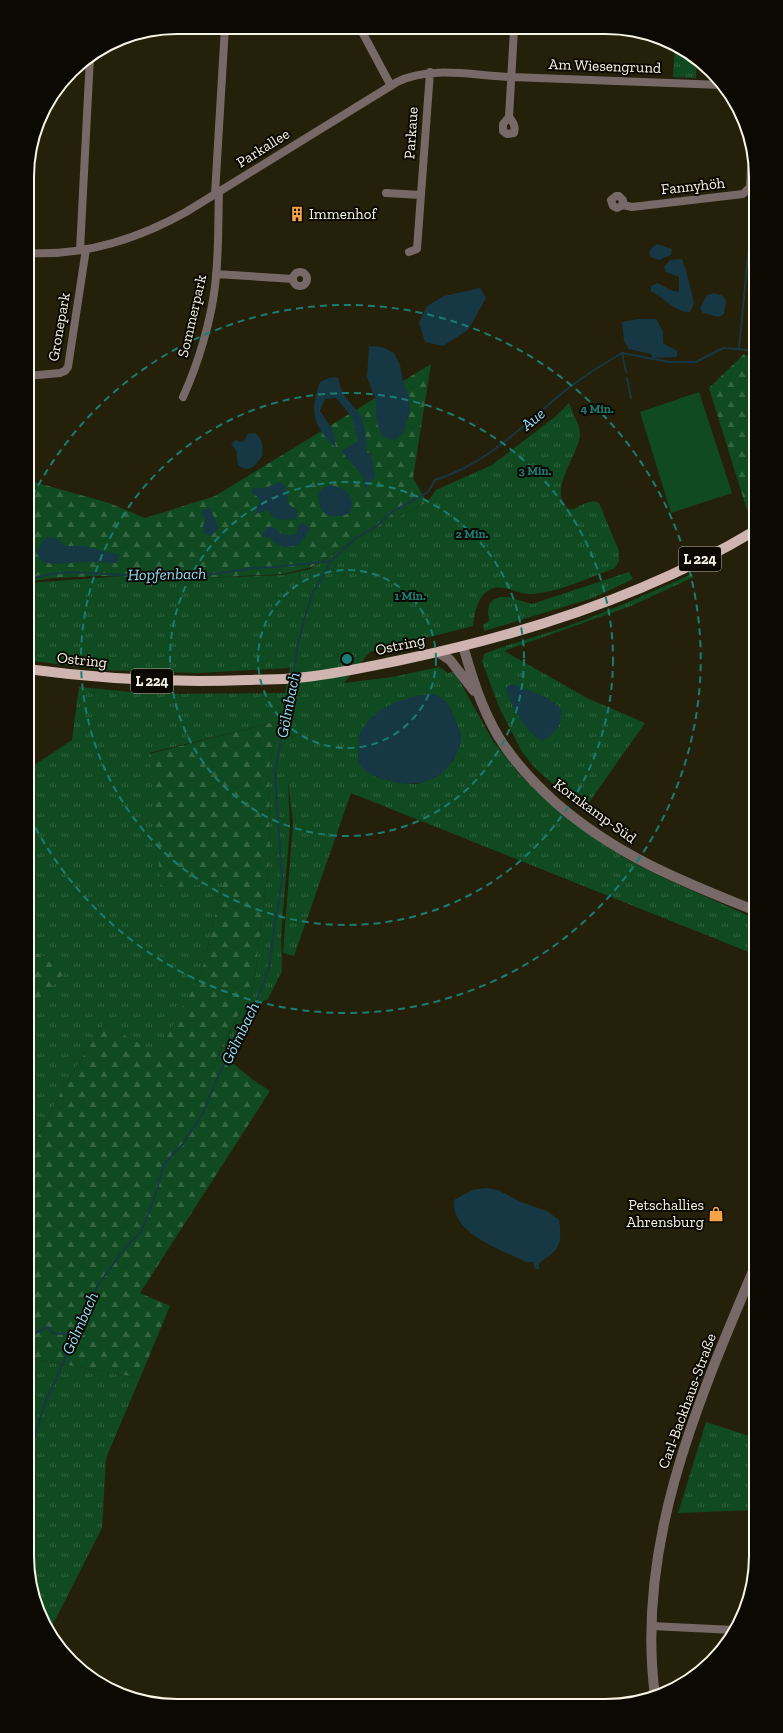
<svg xmlns="http://www.w3.org/2000/svg" width="783" height="1733" font-family="'Zilla Slab',serif">
  <style>
    .grass { fill: url(#grass-tufts); fill-rule: evenodd }
    .forest { fill: url(#forest-firs) }
    .garden { fill: #104a21 }
    .water { fill: #163844 }
    .lines { fill: none; stroke-linecap: round; stroke-linejoin: round }
    .stream { stroke: #163844; stroke-width: 2 }
    .minor { stroke: #766967; stroke-width: 8 }
    .tertiary { stroke: #766967; stroke-width: 10 }
    .primary { stroke: #cfb4b0; stroke-width: 10 }
    .ring { fill: none; stroke: #1b7c74; stroke-width: 2; stroke-dasharray: 7 5 }
    .labels { text-anchor: middle; dominant-baseline: central; stroke-width: 4; stroke-linejoin: round; paint-order: stroke }
    .shield { fill: #0c0903; stroke: #b1aea3; stroke-width: 1 }
    .shield-label { font-size: 14px; font-weight: bold; fill: #f8f5e7 }
    .street-label { font-size: 15px; fill: #f8f5e7; stroke: #0c0903 }
    .poi-label { font-size: 15px; fill: #f8f5e7; stroke: #0c0903; text-anchor: start }
    .water-label { font-size: 16px; font-style: italic; fill: #93defb; stroke: #0c0903 }
    .rim { fill: none; stroke: #f8f5e7; stroke-width: 2 }
    .centre { fill: #1b7c74; stroke: #0c0903; stroke-width: 2 }
    .ring-label { font-size: 12px; text-anchor: middle; font-weight: bold; fill: #1b7c74; stroke: #0c0903; stroke-width: 4; stroke-linejoin: round; paint-order: stroke }
  </style>
  <defs>
    <pattern id="grass-tufts" width="24" height="20" patternUnits="userSpaceOnUse"><rect width="24" height="20" fill="#104a21"/><path d="M3 7l-1-3M5 7V3M7 7l1-3M15 17l-1-3M17 17v-4M19 17l1-3" fill="none" stroke="#346541"/></pattern>
    <pattern id="forest-firs" width="22" height="20" patternUnits="userSpaceOnUse"><rect width="22" height="20" fill="#104a21"/><path d="M5 1l3.5 6h-7zM16 11l3.5 6h-7z" fill="#346541"/></pattern>
  </defs>
  <rect width="100%" height="100%" fill="#252009"/>
  <path class="grass" d="M675,44L697,59L696,78L673,77Z
    M569,403C572,412 580,425 580,435C578,456 544,496 571,510C581,507 589,498 599,503L619,551V561L615,568C591,577 554,594 530,594C517,594 503,584 491,589C477,596 475,612 473,626L370,652L344,683L392,677L439,667L448,673L454,671L493,741L521,776L541,795L601,843L632,862L666,879L756,919V955L351,793L294,956L283,953L293,822L288,782L290,826L281,937L282,971L268,999L258,1004L229,1060L252,1079L270,1091L216,1060L254,984L270,852L269,766L279,721L149,753L223,882L202,971L158,1055L104,1024L63,1088L27,1158V1014L67,969L37,953L27,968V770L72,740L79,687L152,694L285,693L290,668L198,673L101,670L27,660V583L125,576L204,578L283,575L310,569L357,538L427,502L436,490L492,465L555,417ZM400,702L450,708L460,732L461,742L453,761L418,784L400,783L376,777L359,749V739L391,705Z
    M629,572L633,579L593,598L484,631L483,625L489,621L488,612L489,605L493,600L500,597H508L532,604Z
    M692,574L694,577L631,606L504,651L589,699L645,723L583,811L536,769L522,752L500,709L482,662L484,654C511,643 540,636 568,626C610,611 651,592 692,574Z
    M27,1358L140,1378L106,1458L102,1528L49,1632L32,1595L27,1556Z
    M706,1422L756,1438V1510L678,1513Z"/>
  <path class="forest" d="M744,354L756,359V492L752,495L756,505L747,510L709,388Z
    M431,364L413,478L427,502L357,538L312,567L283,574L204,578L99,576L53,578L27,582V480L109,503L145,518L215,496Z
    M279,721L269,766L270,852L254,984L216,1059L270,1091L140,1293L170,1306L140,1378L27,1358V1158L63,1088L104,1024L158,1054L202,971L223,882L161,889L149,754Z
    M37,953L68,969L27,1014V968Z"/>
  <path class="garden" d="M699,392L732,493L671,513L640,412Z"/>
  <path class="water" d="M657,244L672,249L671,255L659,260L651,257L649,253L651,248Z
    M682,259L686,270L694,303L690,312C676,313 663,297 651,291V286L658,283L670,290L679,292V277L666,272L664,267L670,260Z
    M480,288L486,298L468,330L443,346L425,342L419,323L427,306L444,296Z
    M715,293L723,296L726,301L724,314L718,317L703,313L700,308L707,295Z
    M638,319H656L663,331V343L677,351V357L652,358L651,354L629,349L624,341L622,322Z
    M369,346L382,347L394,353L400,365L403,381L409,397L410,409L404,432L395,440L382,436L376,420V400L367,377Z
    M338,377C342,400 349,398 360,415C365,422 366,444 367,453H371L375,477L368,484L365,491C365,468 352,469 342,451L358,441L352,417L336,398L325,399L320,411L333,430L336,448C313,426 309,412 320,382L329,378Z
    M255,433C263,439 263,446 262,456C255,466 250,474 238,465L236,450L231,444L236,440L241,442L244,441L248,434Z
    M279,482L286,487L288,504L297,510L296,520C283,516 278,526 268,510L255,514L260,499L251,492L253,488H265Z
    M330,485C347,488 356,496 350,513C337,519 320,518 319,501C318,497 319,492 322,489C323,487 328,486 330,485Z
    M209,507L217,523L218,529L211,536L204,534L203,526L205,519L201,515L203,511Z
    M302,523L305,524L310,529C307,533 304,540 300,543C291,550 276,547 271,538L263,537L262,533L267,528L271,526C280,533 286,538 297,533L298,525Z
    M46,537L55,538L66,546H83L120,555L116,563L88,562L51,564L40,560L36,551Z
    M512,684L544,696L560,707C565,723 556,733 542,741C523,730 515,710 506,691L508,686Z
    M430,694C443,695 448,703 453,715C456,723 462,732 461,741C461,746 458,751 455,756C441,784 415,788 387,780C374,776 365,774 358,761C359,754 358,745 359,739C365,710 405,696 430,694Z
    M486,1188L498,1190L521,1202L547,1211L559,1220C563,1245 559,1250 539,1263V1269H535L533,1262H526C501,1249 451,1234 454,1200L472,1190Z"/>
  <g class="lines">
    <path class="stream" d="M739,349L749,245
      M622,353L626,372
      M627,378L631,398
      M27,579L51,574L72,572L124,575L147,572L180,577L206,575L254,568L275,567L331,561
      M293,675L298,643L305,617L312,595L331,561L356,538L377,526L392,512L428,492L435,480C484,465 516,432 555,399C576,381 598,367 622,353L669,362H696L723,348L748,350L756,353
      M27,1337L48,1327L54,1334L76,1333
      M27,1465L43,1408L98,1285L125,1248L141,1232L157,1190L163,1165L183,1144L204,1111L215,1083L237,1038L255,1005L269,968L274,929L282,882L275,772L292,681"/>
    <path class="minor" d="M360,28L391,86
      M509,117C513,122 516,126 514,133L507,134L503,131V124L509,117L514,29
      M386,193L421,195
      M215,194L225,27
      M623,205V200L619,196H616L611,200L613,206L617,208L623,205L632,207L743,194L750,187L752,150
      M80,250L90,57
      M409,252L417,249L430,72
      M27,253C83,256 138,239 186,212L397,82C430,65 476,76 512,77C582,80 652,82 722,85
      M293 279a7 7 0 1 1 14 0a7 7 0 1 1-14 0Z
      M216,274L293,279
      M27,376L60,373L65,371L68,367L86,249
      M183,397C198,364 211,321 215,286C219,255 218,222 219,191
      M745,1289L756,1293
      M651,1626L734,1630"/>
    <path class="tertiary" d="M463,646C472,677 481,707 498,736C513,761 533,782 555,802C617,856 681,881 756,911
      M438,652L450,660L474,691
      M655,1696C635,1544 698,1401 756,1264"/>
    <path class="primary" d="M27,669C101,679 173,683 247,680C263,679 280,680 296,678C331,675 366,667 401,660C522,635 650,594 756,530"/>
  </g>
  <g class="ring">
    <circle cx="347" cy="659" r="89"/>
    <circle cx="347" cy="659" r="177"/>
    <circle cx="347" cy="659" r="266"/>
    <path d="M27 507A354 354 0 1 1 27 811"/>
  </g>
  <defs>
    <g id="building-bare" transform="scale(1.2)"><path d="M-4-6H4V6H1V3H-1V6H-4ZM-2.5-4.3h1.7v1.8h-1.7ZM.8-4.3h1.7v1.8H.8ZM-2.5-1h1.7V.8h-1.7ZM.8-1h1.7V.8H.8Z" fill="#f6a247" stroke="#0c0903" stroke-width="2.5" paint-order="stroke"/></g>
    <g id="shop-bare" transform="scale(1.2)"><path d="M-5-2.5h2.3a2.7 3.5 0 0 1 5.4 0H5L5.5 6h-11ZM-1.5-2.5h3a1.5 2.3 0 0 0-3 0Z" fill="#f6a247" stroke="#0c0903" stroke-width="2.5" paint-order="stroke"/></g>
  </defs>
  <g fill-rule="evenodd">
    <use href="#building-bare" x="297" y="214"/>
    <use href="#shop-bare" x="716" y="1214"/>
  </g>
  <g class="labels">
    <g class="shield">
      <rect x="679" y="547" width="42" height="24" rx="3"/>
      <rect x="131" y="669" width="42" height="24" rx="3"/>
    </g>
    <g class="shield-label">
      <text x="700" y="559">L 224</text>
      <text x="152" y="681">L 224</text>
    </g>
    <g class="street-label">
      <text transform="translate(605 66) rotate(2)">Am Wiesengrund</text>
      <text transform="translate(411 133) rotate(-86)">Parkaue</text>
      <text transform="translate(263 148) rotate(-32)">Parkallee</text>
      <text transform="translate(693 186) rotate(-6)">Fannyhöh</text>
      <text transform="translate(192 316) rotate(-77)">Sommerpark</text>
      <text transform="translate(59 327) rotate(-80)">Gronepark</text>
      <text transform="translate(400 645) rotate(-12)">Ostring</text>
      <text transform="translate(82 660) rotate(6)">Ostring</text>
      <text transform="translate(595 811) rotate(36)">Kornkamp-Süd</text>
      <text transform="translate(687 1401) rotate(-70)">Carl-Backhaus-Straße</text>
    </g>
    <g class="poi-label">
      <text x="309" y="214">Immenhof</text>
      <text x="704" y="1205" text-anchor="end">Petschallies<tspan x="704" dy="17">Ahrensburg</tspan></text>
    </g>
    <g class="water-label">
      <text transform="translate(533 419) rotate(-39)">Aue</text>
      <text transform="translate(167 574) rotate(-1)">Hopfenbach</text>
      <text transform="translate(288 705) rotate(-79)">Gölmbach</text>
      <text transform="translate(240 1033) rotate(-64)">Gölmbach</text>
      <text transform="translate(80 1323) rotate(-66)">Gölmbach</text>
    </g>
  </g>
  <path d="M0 0H783V1733H0ZM177 34H606A143 143 0 0 1 749 177V1556A143 143 0 0 1 606 1699H177A143 143 0 0 1 34 1556V177A143 143 0 0 1 177 34Z" fill="#0c0903" fill-rule="evenodd"/>
  <path class="rim" d="M177 34H606A143 143 0 0 1 749 177V1556A143 143 0 0 1 606 1699H177A143 143 0 0 1 34 1556V177A143 143 0 0 1 177 34Z"/>
  <circle cx="347" cy="659" r="6" class="centre"/>
  <g class="ring-label">
    <text x="597" y="413">4 Min.</text>
    <text x="535" y="475">3 Min.</text>
    <text x="472" y="538">2 Min.</text>
    <text x="410" y="600">1 Min.</text>
  </g>
</svg>
